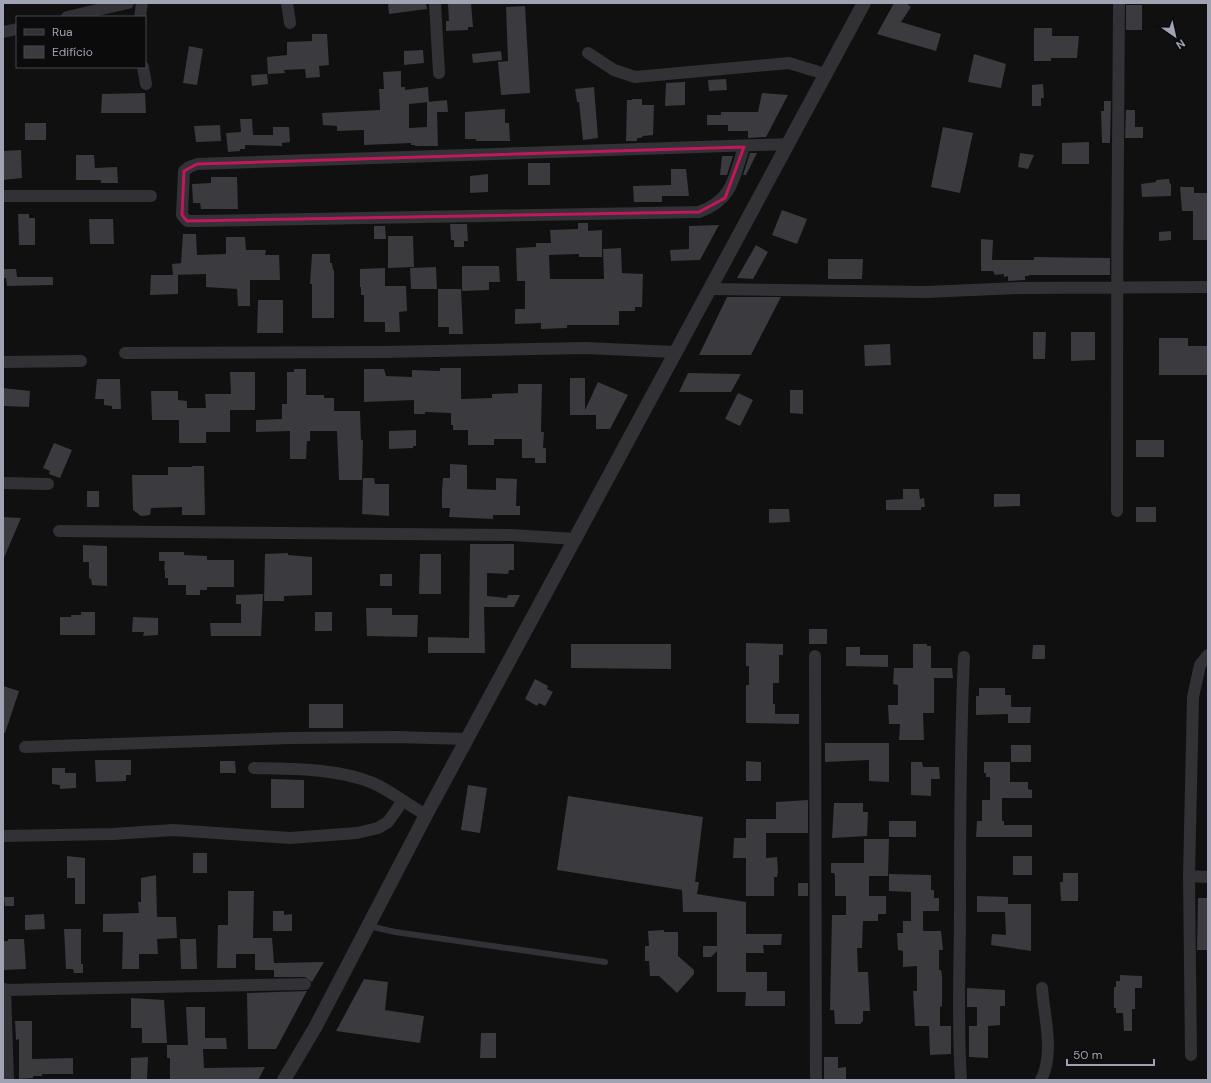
<svg xmlns="http://www.w3.org/2000/svg" width="1211" height="1083" font-family="'DM Sans',sans-serif">
  <style>
    .building { fill: #3a3a3f }
    .lines { fill: none; stroke-linecap: round; stroke-linejoin: round }
    .service { stroke: #313136; stroke-width: 6 }
    .minor { stroke: #313136; stroke-width: 12 }
    .tertiary { stroke: #313136; stroke-width: 14 }
    .marked { fill: none; stroke: #c2185b; stroke-width: 3; stroke-linejoin: round }
  </style>
  <rect width="100%" height="100%" fill="#101011"/>
  <path class="building" d="M388,3H426L427,9L389,14Z
    M471,3L473,27H468V30L446,31V21H449L448,4Z
    M894,3H906L911,7L901,22L941,34L936,51L877,34Z
    M1126,5H1142V30H1126Z
    M525,6L530,93L501,95L498,62L508,61L506,7Z
    M1034,28H1052V36H1079L1077,58H1051V61H1034Z
    M312,34H327L329,65L319,66L320,77L306,78L305,69L284,70L285,73L268,74L267,57L287,55V42L312,41Z
    M189,46L203,49L197,85L183,83Z
    M423,50L424,63L404,65V51Z
    M501,51L502,60L473,63L472,54Z
    M974,54L1006,64L1001,88L968,82Z
    M401,71V87H405V90L428,87L429,102L409,104V128L427,127V102L447,100L448,112H437L438,146H415V145H411V143L364,145V130L337,131V126L323,125L322,113L380,110L379,89H384L383,72Z
    M267,74L268,84L252,86L251,75Z
    M726,79L727,90L709,91L708,80Z
    M685,82V105L665,106L666,83Z
    M1043,84L1044,98H1041V106H1032V85Z
    M594,87L598,138L583,140L579,102H577L575,89Z
    M145,93L146,113H101L102,94Z
    M762,93L788,95L766,137L748,138V131H728V125H707V115H721V112H758Z
    M632,99H642V105H654L653,135L643,136L641,138H637V141H626L627,100H632Z
    M1104,101H1111L1110,143H1102L1101,111H1104Z
    M505,109V123H509L510,141H476V139H465V112Z
    M1126,110H1135V127H1143V138H1125Z
    M240,119H252L253,135H273V127H289L290,142L282,143V146L245,145V149H240V151L228,152L226,133L241,132Z
    M25,123H46V140H25Z
    M220,125L221,141L196,142L194,126Z
    M943,127L973,133L960,193L931,187Z
    M1089,142V164H1062V143Z
    M21,150L22,178L3,180V151Z
    M750,153H757L746,175H743Z
    M1020,153L1034,155L1028,169L1018,167Z
    M76,155H94L95,168L117,167L118,183H101V180H76Z
    M722,156H733L727,175H720Z
    M528,163H550V185H528Z
    M671,169H686L689,196H662V202H634L633,186L671,185Z
    M488,174V192L470,193V176Z
    M211,177H237L238,209H201L200,203H193L192,184L211,183Z
    M1167,179H1169L1170,184H1171V196L1142,197L1141,184L1156,182V180Z
    M1180,187H1194V193H1208L1207,240H1193V211H1182Z
    M782,210L807,219L797,244L772,235Z
    M18,214H29V218H35V245H19Z
    M89,219H113L114,244H90Z
    M578,223H588V231L602,230V257H579V254L549,255L550,279H604L603,249L621,248L622,273L643,274L642,307H635V311H619V325H567V328L541,329V323L515,324V309H525V281H517L516,248L536,247V243H551L550,230L578,229Z
    M450,224H467L468,241H464V247H454V240H451Z
    M719,225L700,260L671,261L670,250L689,249V226Z
    M374,226H385L386,239H374Z
    M1171,231V240L1159,241V232Z
    M183,234H196L197,255L226,254V237H245L246,250H266L265,255H279L280,280H250V306H238L237,289L206,287V274L173,275L172,264L181,263Z
    M388,236H413L414,267L388,268Z
    M981,239L993,240L992,260H1034V257L1110,258V275H1029V276H1025V280L1008,281V276L1004,277V274L995,275L993,271H981Z
    M756,245L768,252L753,279L737,278Z
    M312,254H330V263H332L333,270H334V318H312V284H310Z
    M828,259H863L862,279H828Z
    M462,266H499L500,282H489V290L462,291Z
    M436,267L437,289H411L410,268Z
    M385,268V286H406L407,311L399,312L400,332H385V322H364V295H361V287H360V269Z
    M3,269H16L17,277H53V285L7,286L6,278H3Z
    M151,275H178V294L150,295Z
    M438,289H461L463,334H449V327H438Z
    M727,297H781L751,355H699Z
    M258,300H283V333H257Z
    M1033,332H1046L1045,359H1033Z
    M1071,332H1095V360L1071,361Z
    M1159,338H1188V346H1208V375H1159Z
    M890,344L891,365L865,366L864,345Z
    M440,368H461V399L492,398V394L518,393V384H542L541,432H544L543,448H546V463H535V458H522V439H494V445H468V430H453V425H451V413L425,412V414H414V400L364,402V369H384L386,376L412,377V370L440,371Z
    M294,369H306V395H324V398H334V411H360L361,440H363L362,480H339L337,431H310V441H307L306,459H290V431L256,432V420L282,419V404H287V372H294Z
    M230,372H255V410H230V432H206V443H179V420H152L151,391H178V400L187,401V408H206L205,394H231Z
    M688,373L741,374L731,392H679Z
    M570,378H585V410L598,382L628,395L610,429H596V415H570Z
    M97,379H120L121,409H112V406L104,405V399H95Z
    M3,388L30,391L29,407L3,406Z
    M790,390H803V414L790,413Z
    M738,393L753,400L740,426L725,419Z
    M416,430V446H413V448L389,449V431Z
    M1136,440H1164V457H1136Z
    M54,443L72,450L60,478L49,474L50,471L43,468Z
    M450,464L467,465V489L496,490V478L517,479L516,506H520V515H493V519L449,517L450,508H442V490L443,478H450Z
    M192,466H204L205,515H182V507L151,508L150,515L141,516L133,510L132,475H168V467H192Z
    M363,478H374L375,484H389V516L362,514Z
    M903,489H919L920,499L924,498L925,507H921V510H886V500L903,499Z
    M87,491H99V507H87Z
    M994,494H1020V506L994,507Z
    M1136,507H1156V522H1136Z
    M769,509H789L790,522L769,523Z
    M3,517L21,518L3,560Z
    M470,544H514V570H509L508,574L487,573V596L507,598L508,595H520L514,607H484L485,653H428V637L469,638Z
    M83,545L107,546V586L92,585L91,579L89,578V562H83Z
    M159,552H184V555L207,556V560H234V587H207V590H200V595H186V585H168V578H165V570H164L165,561H159Z
    M288,553V555L312,557V595L284,596V601H264L265,554Z
    M420,554H441V594H419Z
    M380,574H392V586H380Z
    M263,594L261,636H211L210,623H241V604H236V595Z
    M366,608H392V615H418L417,637L367,636Z
    M81,612H95V635H60V617H71V615H81Z
    M315,612H332V631H315Z
    M133,617L158,618V635L143,636L144,632H132Z
    M809,629H827V644H809Z
    M746,643L783,644V655H779V683H773V704H775V714H799V724L746,723V685H749V666H746Z
    M571,644H671V669L571,668Z
    M913,644H927V646H931V668H952L953,678H934V713H923L924,740H899L900,724H889L888,705H898V685L893,684L894,668H913Z
    M1033,645H1045V659H1032Z
    M846,647H860V655H888V667L846,666Z
    M535,679L548,686L547,689L553,692L545,706L539,703L537,706L525,699Z
    M3,686L19,691L5,733H3Z
    M979,688H1005V695H1011V707H1031L1030,723H1008V714L976,715V696H979Z
    M309,704H343V728H309Z
    M825,743H889V782L869,781V760L825,762Z
    M1011,745H1031V762H1011Z
    M95,760H131V775H126V781L96,782Z
    M220,761H235L236,773H220Z
    M746,761L761,762V781H746Z
    M911,762H922L923,767H939L940,779H931V796L911,795Z
    M984,762H1010V782H1028V789L1032,790V798H1002V821H1004V825H1032V837H976L977,821H982V800H990V777H986V773H984Z
    M52,768H65V773H76V788L60,789V785L52,784Z
    M271,779L304,780V808H271Z
    M468,785L487,788L480,833L461,830Z
    M568,796L703,817L695,882H699L697,894L746,902V934H782L781,945H763L764,953H746V972H767V991H785V1006H745L746,992H717V951L711,957H703V946H717V912H683L682,890L557,870Z
    M808,800V833H766V858L777,857L778,872L777,877H774V896H746V858H733L734,838H746V819H776V802Z
    M834,803H863V812H868L867,836L832,838Z
    M889,821H916V837H889Z
    M864,839H889L888,876H869V896H886V914H878V921H863L862,948H857L858,972H868L870,1011H863V1021L860,1024H835L834,1010H830L832,915H846V896H835V876L834,873H831V863H864Z
    M193,853H207V873H193Z
    M67,856L85,858V904H75V878H67Z
    M1013,856H1032V875H1013Z
    M1063,873H1078V901H1061L1060,882H1063Z
    M889,874L931,875V890H934V898H939V911H923V931H941L943,950H939V970H941L942,976V1007L940,1006V1026H951V1054L930,1055L929,1026H915L913,991H917V966L903,967V951L898,950L897,933H903V921H911V892L889,891Z
    M156,875L157,917H176L177,938L157,939L158,954H139V969H122L123,932H103V914L139,913L138,902H141V878Z
    M798,883H808V896H798Z
    M228,891H254L253,938H272L274,963L324,962L312,982L305,977H274V963V970H255V954H236V968H217L218,925H228Z
    M977,896L1008,897V904H1031V951L991,945L992,934L1006,935L1005,912H977Z
    M4,897H14V906H5Z
    M1198,898H1208V950H1197Z
    M273,911H284V915L292,914V931H273Z
    M44,914L45,929L25,930V915Z
    M64,929H81V964H83V973H74L73,969H66Z
    M664,930V932H678V956L694,970V974L677,993L659,976H650L649,961H645V946H649L648,931Z
    M8,939H24L26,969L3,970V941H8Z
    M180,939H196L197,969H181Z
    M1120,975L1142,976V988H1135V1009H1132V1031H1124L1123,1013H1116V1008H1114V987H1116V981H1120Z
    M364,979L388,982L385,1010L424,1016L420,1043L336,1031Z
    M967,988L1005,990V1006H1000V1025L988,1026V1058L969,1057V1026H977V1007H967Z
    M307,991L276,1049H248L247,993Z
    M131,998L164,1000L167,1043H142V1028H131Z
    M186,1007H205V1038H226L227,1049H203L204,1068L265,1067L258,1080H170V1058H167V1045H188Z
    M15,1021H32V1059L73,1058V1074H42V1076H33V1078L19,1079V1039L16,1040Z
    M481,1033H496V1058H480Z
    M148,1057L147,1080H131V1058Z
    M824,1057H838V1068L846,1067V1080H824Z"/>
  <g class="lines">
    <path class="service" d="M369,926L395,932L605,962"/>
    <path class="minor" d="M287,3L290,23
      M435,3L439,73
      M67,17L128,3
      M140,17L142,3
      M3,32L17,29
      M588,53L614,70L635,77L789,63L825,74
      M143,67L146,84
      M744,147C734,177 733,200 699,212L195,221H187L182,215L184,171L189,167L197,164L789,144
      M3,196H151
      M711,289L926,292L1020,288L1208,287
      M125,353L384,352L586,348L674,352
      M3,362L81,361
      M3,483L48,484
      M1117,511C1117,342 1117,172 1119,3
      M59,531L511,535L576,539
      M815,656L816,1080
      M25,747L290,738L395,737L467,739
      M254,768C292,769 337,768 373,783C391,791 408,805 426,815
      M3,836L113,834L173,830L290,838L357,833L378,828L388,822L402,802
      M1189,876L1208,877
      M5,989L8,1080
      M3,990L305,984
      M1191,1055L1189,876L1193,697L1200,665L1208,655
      M961,1080C957,1022 960,965 960,908C960,824 960,741 964,657
      M1041,1080C1055,1053 1044,1017 1042,988"/>
    <path class="tertiary" d="M284,1080L316,1026L426,815L864,3"/>
  </g>
  <path class="marked" d="M744,147L725,198L699,212L187,221L182,215L184,171L197,164Z"/>
  <rect width="1211" height="1083" fill="none" stroke="#a0a3b3" stroke-width="8"/>
  <rect x="16" y="16" width="130" height="52" fill="#0b0b0c" stroke="#47484f"/>
  <rect x="24" y="29" width="20" height="6" fill="#313136" stroke="#47484f"/>
  <text x="52" y="36" font-size="12" fill="#a0a3b3">Rua</text>
  <rect x="24" y="46" width="20" height="12" fill="#3a3a3f" stroke="#47484f"/>
  <text x="52" y="56" font-size="12" fill="#a0a3b3">Edifício</text>
  <g transform="translate(1175 36) rotate(146)" stroke="#0b0b0c" stroke-width="3" paint-order="stroke">
  <path d="M0-3L7 15L0 10L-7 15Z" fill="#a0a3b3"/>
  <text y="-6" font-size="11" font-weight="bold" text-anchor="middle" fill="#a0a3b3">N</text>
  </g>
  <path d="M1067 1059v6h87v-6" fill="none" stroke="#a0a3b3" stroke-width="2"/>
  <text x="1073" y="1059" font-size="12" fill="#a0a3b3" stroke="#0b0b0c" stroke-width="3" paint-order="stroke">50 m</text>
</svg>
